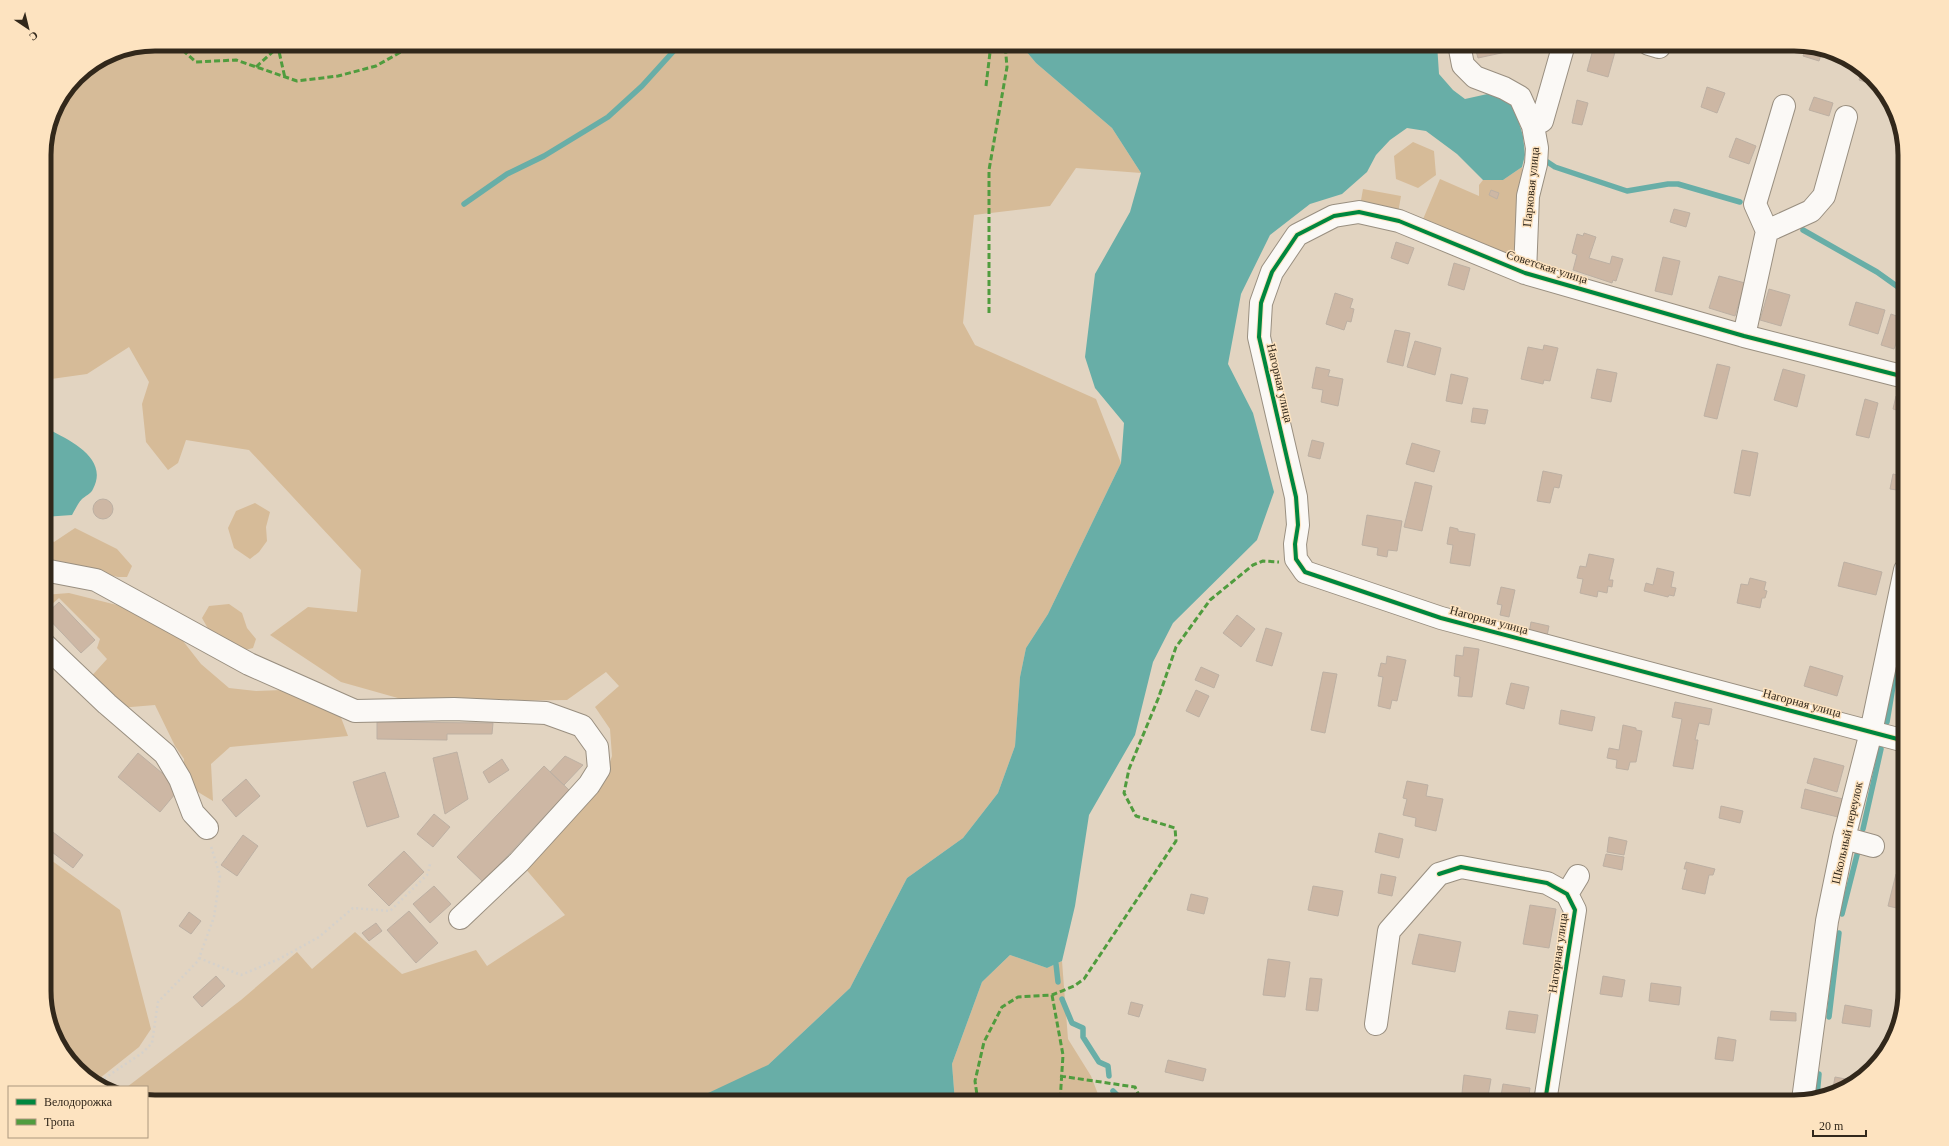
<svg xmlns="http://www.w3.org/2000/svg" width="1949" height="1146" font-family="'Times New Roman',serif">
  <style>
    .green { fill: #d6bb98 }
    .water { fill: #68aea7 }
    .lines { fill: none; stroke-linecap: round; stroke-linejoin: round }
    .stream { stroke: #68aea7; stroke-width: 5.5 }
    .building { fill: #cdb7a4; stroke: #bdb0a3 }
    .minor-casing { stroke: #998f80; stroke-width: 24 }
    .path { stroke: #d5d1cb; stroke-width: 2.5; stroke-dasharray: 2 3; stroke-linecap: butt }
    .minor { stroke: #fbf9f6; stroke-width: 22 }
    .quiet { stroke: #509c3e; stroke-width: 3; stroke-dasharray: 6 3; stroke-linecap: butt }
    .cycleway-casing { stroke: #fde3c0; stroke-width: 6 }
    .cycleway { stroke: #00873e; stroke-width: 4 }
    .labels { text-anchor: middle; dominant-baseline: central; stroke-width: 3; stroke-linejoin: round; paint-order: stroke }
    .street-label { font-size: 12px; fill: #32281b; stroke: #fde3c0 }
    .rim { fill: none; stroke: #32281b; stroke-width: 5 }
  </style>
  <rect width="100%" height="100%" fill="#e2d4c1"/>
  <path class="green" d="M155,44H1020L1036,63L1112,128L1141,173L1076,168L1050,206L974,215L963,323L975,345L1096,399L1121,463L1048,614L1026,648L1020,677L1015,746L998,793L963,838L907,878L850,988L768,1065L776,1102H155L147,1100V1087H127L241,1000L297,952L312,969L355,932L402,974L476,950L487,966L565,915L524,867L606,774L612,756L610,729L595,707L619,686L606,672L567,700L412,702L341,682L270,635L308,607L357,612L361,570L249,450L186,440L178,463L168,470L146,442L142,404L149,382L129,347L87,374L44,380V148L53,113L77,76L113,52Z
    M1413,142L1434,151L1436,175L1418,188L1396,179L1394,156Z
    M1522,167L1523,188L1514,257L1421,224L1440,179L1479,196V185L1483,180H1503Z
    M1363,189L1401,196L1398,213L1360,206Z
    M255,503L270,512L266,527L267,541L259,552L250,559L234,548L228,528L236,511Z
    M75,528L117,549L132,566L127,577H118L74,566L44,562V534L54,542Z
    M69,593L141,611L183,641L201,664L229,688L256,691L283,690L340,715L348,736L230,747L211,764L213,801L198,792L183,773L184,759L175,746L155,705L119,708L88,680L107,659L97,648L100,639L59,598L44,611V595Z
    M229,604L242,613L247,628L256,639L253,648L245,650L211,634L202,618L209,606Z
    M44,855L120,910L151,1029L139,1047L95,1082L59,1046L44,998Z
    M1010,955L1047,968L1062,961L1068,1039L1091,1076L1101,1102H955L952,1064L982,982Z"/>
  <path class="water" d="M1020,44H1437L1439,74L1453,90L1465,99L1492,93L1514,106L1523,136L1525,155L1522,167L1503,180H1483L1457,154L1426,131L1407,128L1390,140L1376,155L1367,172L1342,194L1310,204L1270,235L1241,294L1228,364L1253,413L1274,492L1257,540L1173,623L1153,662L1135,735L1089,815L1075,906L1062,961L1047,968L1010,955L982,982L952,1064L955,1102H689L768,1065L850,988L907,878L963,838L998,793L1015,746L1020,677L1026,648L1048,614L1121,463L1124,423L1095,388L1085,357L1095,274L1130,212L1141,173L1112,128L1036,63Z
    M50,430C71,441 109,459 93,489C91,494 85,496 82,499C78,503 75,510 72,515L44,517V431Z"/>
  <g class="lines">
    <path class="stream" d="M1546,161L1555,167L1627,191L1668,184H1678L1740,202
      M464,204L507,174L544,156L608,117L642,86L680,44
      M1803,230L1877,272L1905,292
      M1887,722L1898,656
      M1863,829L1881,749
      M1842,914L1858,851
      M1056,964L1058,982
      M1062,999L1072,1023L1083,1028V1037L1099,1062L1108,1066L1109,1076
      M1829,1017L1839,933
      M1113,1091L1124,1102
      M1817,1096L1819,1074"/>
  </g>
  <path class="building" d="M1474,44H1505L1506,52L1478,58Z
    M1594,46L1615,52L1608,77L1587,71Z
    M1806,47L1822,52L1819,61L1803,56Z
    M1862,71L1873,83L1872,84L1859,80Z
    M1707,87L1725,93L1717,113L1701,107Z
    M1814,97L1833,103L1829,116L1809,110Z
    M1577,100L1588,103L1582,125L1572,123Z
    M1736,138L1756,146L1749,164L1729,157Z
    M1491,190L1499,193L1497,199L1489,195Z
    M1674,209L1690,213L1686,227L1670,222Z
    M1584,233L1596,237L1589,258L1610,264L1612,256L1623,259L1616,281L1613,280L1612,283L1573,270L1577,255L1572,253L1577,234L1583,236Z
    M1396,242L1414,248L1408,264L1391,258Z
    M1663,257L1680,261L1672,295L1655,291Z
    M1454,263L1470,268L1464,290L1448,285Z
    M1719,276L1745,283L1735,316L1709,308Z
    M1769,289L1790,295L1781,326L1760,320Z
    M1335,293L1353,299L1350,308L1354,309L1351,322L1347,321L1344,330L1326,324Z
    M1856,302L1885,310L1878,334L1849,325Z
    M1891,314L1905,319V340L1898,338L1894,349L1881,345Z
    M1395,330L1410,333L1403,366L1387,362Z
    M1415,341L1441,348L1435,375L1407,367Z
    M1544,345L1558,348L1550,381L1544,380L1543,384L1521,379L1528,347L1543,350Z
    M1717,364L1730,367L1717,419L1704,416Z
    M1316,367L1330,370L1328,376L1343,379L1338,406L1321,402L1323,390L1312,388Z
    M1597,369L1617,373L1611,402L1591,398Z
    M1783,369L1805,375L1797,407L1774,400Z
    M1451,374L1468,378L1462,404L1446,401Z
    M1896,396L1905,399V412L1893,409Z
    M1865,399L1878,403L1869,438L1856,435Z
    M1473,408L1488,410L1485,424L1471,422Z
    M1312,440L1324,443L1320,459L1308,456Z
    M1412,443L1440,451L1434,472L1406,464Z
    M1742,450L1758,453L1750,496L1734,493Z
    M1543,471L1562,475L1559,488L1554,487L1550,503L1537,501Z
    M1893,474L1905,477V491L1890,489Z
    M1415,482L1432,486L1422,531L1404,527Z
    M93 509a10 10 0 1 1 20 0a10 10 0 1 1-20 0Z
    M1367,515L1402,521L1397,551L1388,550L1387,557L1377,555L1378,548L1362,545Z
    M1450,527L1458,529V531L1475,534L1470,566L1450,563L1453,545L1447,544Z
    M1589,554L1614,559L1609,580H1613L1612,587L1608,586L1607,593L1598,591L1597,597L1580,593L1583,579L1577,578L1580,566L1586,567Z
    M1844,562L1882,572L1876,595L1838,586Z
    M1657,568L1674,572L1671,587L1676,588L1674,596L1669,595L1668,597L1644,591L1646,583L1653,585Z
    M1750,578L1766,582L1764,590L1767,591L1765,598H1762L1760,608L1737,603L1741,584L1748,585Z
    M1501,587L1515,590L1509,617L1500,615L1502,605L1497,604Z
    M59,602L95,640L81,653L45,615Z
    M1237,615L1255,629L1241,647L1223,633Z
    M1531,622L1549,626L1547,636L1529,633Z
    M1266,628L1282,633L1272,666L1256,661Z
    M1464,647L1479,649L1472,697L1458,696L1460,677L1454,676L1456,655L1463,656Z
    M1387,656L1406,660L1397,701L1392,700L1390,709L1378,706L1383,677L1378,676L1381,663L1386,664Z
    M1810,666L1843,676L1837,696L1804,686Z
    M1201,667L1219,675L1214,688L1195,680Z
    M1323,672L1337,674L1325,733L1311,730Z
    M1511,683L1529,687L1524,709L1506,704Z
    M1196,690L1209,696L1199,717L1186,711Z
    M1675,702L1712,709L1709,725L1699,723L1695,740H1698L1693,769L1673,766L1682,719L1672,717Z
    M1561,710L1595,717L1592,731L1559,724Z
    M377,722L493,723L492,734H447V740L377,739Z
    M1623,725L1636,728V730L1642,731L1636,762H1630L1628,770L1616,768L1617,760L1607,758L1609,748L1619,750Z
    M457,752L468,799L445,814L433,758Z
    M138,753L180,788L160,812L118,777Z
    M565,756L583,765L564,785L550,772Z
    M1814,758L1844,766L1837,792L1807,783Z
    M502,759L509,770L489,783L483,772Z
    M544,766L569,790L483,882L457,857Z
    M385,772L399,817L367,827L353,782Z
    M246,779L260,796L236,817L222,800Z
    M1407,781L1428,785L1426,796L1443,799L1436,831L1415,826L1416,818L1403,815L1407,799L1403,798Z
    M1805,789L1843,799L1838,817L1801,808Z
    M1721,806L1743,811L1740,823L1719,818Z
    M434,814L450,827L433,847L417,834Z
    M45,826L83,855L73,868L44,846Z
    M1379,833L1403,839L1399,858L1375,852Z
    M243,835L258,846L237,876L221,865Z
    M1609,837L1627,841L1624,855L1607,852Z
    M404,851L424,872L389,906L368,885Z
    M1606,854L1624,857L1622,870L1603,866Z
    M1686,862L1715,869L1713,875H1709L1705,894L1682,889L1687,869H1684Z
    M1381,874L1396,877L1392,896L1378,893Z
    M1896,874L1905,876V910L1888,906Z
    M434,886L451,904L430,923L413,904Z
    M1313,886L1343,891L1338,916L1308,910Z
    M1191,894L1208,898L1204,914L1187,910Z
    M1530,905L1556,909L1549,948L1523,944Z
    M409,911L438,943L416,963L387,930Z
    M189,912L201,921L191,934L179,926Z
    M376,923L382,931L369,941L362,933Z
    M1419,934L1461,942L1455,972L1412,964Z
    M1268,959L1290,962L1285,997L1263,995Z
    M216,976L225,986L202,1007L193,997Z
    M1603,976L1625,980L1622,997L1600,994Z
    M1310,978L1322,979L1318,1011L1306,1010Z
    M1651,983L1681,987L1679,1005L1649,1001Z
    M1131,1002L1143,1005L1139,1017L1128,1014Z
    M1845,1005L1872,1010L1870,1027L1842,1023Z
    M1509,1011L1538,1015L1535,1033L1506,1029Z
    M1771,1011L1796,1013V1021L1770,1020Z
    M1718,1037L1736,1040L1733,1061L1715,1059Z
    M1168,1060L1206,1069L1203,1081L1165,1072Z
    M1464,1075L1491,1079L1487,1102H1461Z
    M1835,1077L1846,1079L1845,1088H1833Z
    M1503,1084L1530,1088L1528,1102H1500Z"/>
  <g class="lines">
    <g class="minor-casing">
      <path id="minor" d="M1459,44L1463,65L1475,77L1504,88L1520,97L1533,126L1537,148L1536,164L1528,196L1525,273
        M1649,44L1659,47
        M1533,126L1542,121L1564,44
        M1767,231L1755,204L1784,106
        M1744,336L1767,231L1811,211L1824,196L1846,117
        M1905,377L1744,336L1525,273L1399,221L1359,212L1334,216L1297,235L1272,272L1261,303L1259,337L1296,497L1298,525L1295,544L1296,559L1305,572L1441,618L1905,741
        M44,570L96,580L249,664L355,711L454,709L546,713L582,726L597,747L599,769L589,785L519,862L460,918
        M44,644L107,704L165,754L180,779L193,813L207,828
        M1844,838L1873,846
        M1439,874L1461,867L1547,883L1567,894L1575,910L1545,1102
        M1567,894L1578,876
        M1376,1024L1389,931L1439,874
        M1803,1100L1827,921L1844,838L1871,732L1905,570"/>
    </g>
    <path class="path" d="M199,958L241,975L279,959L319,937L353,908L390,911L428,874L430,864
      M96,1084L142,1053L152,1043L158,1002L198,961L214,917L220,876L211,846"/>
    <use href="#minor" class="minor"/>
    <path class="quiet" d="M176,44L196,62L236,60L297,81L338,76L376,66L415,44
      M279,44L278,47L285,78
      M256,67L278,47
      M986,86L991,44
      M989,313V170L1007,67L1005,44
      M1052,995L1063,1055L1060,1102
      M1060,1076L1135,1087L1142,1102
      M978,1102L975,1081L984,1042L1002,1007L1018,997L1052,995L1074,986L1084,979L1176,841L1175,828L1136,816L1124,793L1129,769L1158,699L1176,647L1210,600L1253,565L1263,561L1279,562"/>
    <g class="cycleway-casing">
      <path id="cycleway" d="M1905,377L1744,336L1525,273L1399,221L1359,212L1334,216L1297,235L1272,272L1261,303L1259,337L1296,497L1298,525L1295,544L1296,559L1305,572L1441,618L1905,741
        M1439,874L1461,867L1547,883L1567,894L1575,910L1545,1102"/>
    </g>
    <use href="#cycleway" class="cycleway"/>
  </g>
  <g class="labels">
    <g class="street-label">
      <text transform="translate(1531 187) rotate(-84)">Парковая улица</text>
      <text transform="translate(1547 267) rotate(18)">Советская улица</text>
      <text transform="translate(1280 383) rotate(77)">Нагорная улица</text>
      <text transform="translate(1489 620) rotate(15)">Нагорная улица</text>
      <text transform="translate(1802 703) rotate(15)">Нагорная улица</text>
      <text transform="translate(1847 833) rotate(-77)">Школьный переулок</text>
      <text transform="translate(1558 953) rotate(-82)">Нагорная улица</text>
    </g>
  </g>
  <path d="M0 0H1949V1146H0ZM155 51H1794A104 104 0 0 1 1898 155V991A104 104 0 0 1 1794 1095H155A104 104 0 0 1 51 991V155A104 104 0 0 1 155 51Z" fill="#fde3c0" fill-rule="evenodd"/>
  <path class="rim" d="M155 51H1794A104 104 0 0 1 1898 155V991A104 104 0 0 1 1794 1095H155A104 104 0 0 1 51 991V155A104 104 0 0 1 155 51Z"/>
  <rect x="8" y="1086" width="140" height="52" fill="#fde3c0" stroke="#ac987e"/>
  <rect x="16" y="1099" width="20" height="6" fill="#00873e" stroke="#ac987e"/>
  <text x="44" y="1106" font-size="12" fill="#32281b">Велодорожка</text>
  <rect x="16" y="1119" width="20" height="6" fill="#509c3e" stroke="#ac987e"/>
  <text x="44" y="1126" font-size="12" fill="#32281b">Тропа</text>
  <g transform="translate(28 28) rotate(145)" stroke="#fde3c0" stroke-width="3" paint-order="stroke">
  <path d="M0-3L7 15L0 10L-7 15Z" fill="#32281b"/>
  <text y="-6" font-size="11" font-weight="bold" text-anchor="middle" fill="#32281b">С</text>
  </g>
  <path d="M1813 1130v6h53v-6" fill="none" stroke="#32281b" stroke-width="2"/>
  <text x="1819" y="1130" font-size="12" fill="#32281b" stroke="#fde3c0" stroke-width="3" paint-order="stroke">20 m</text>
</svg>
